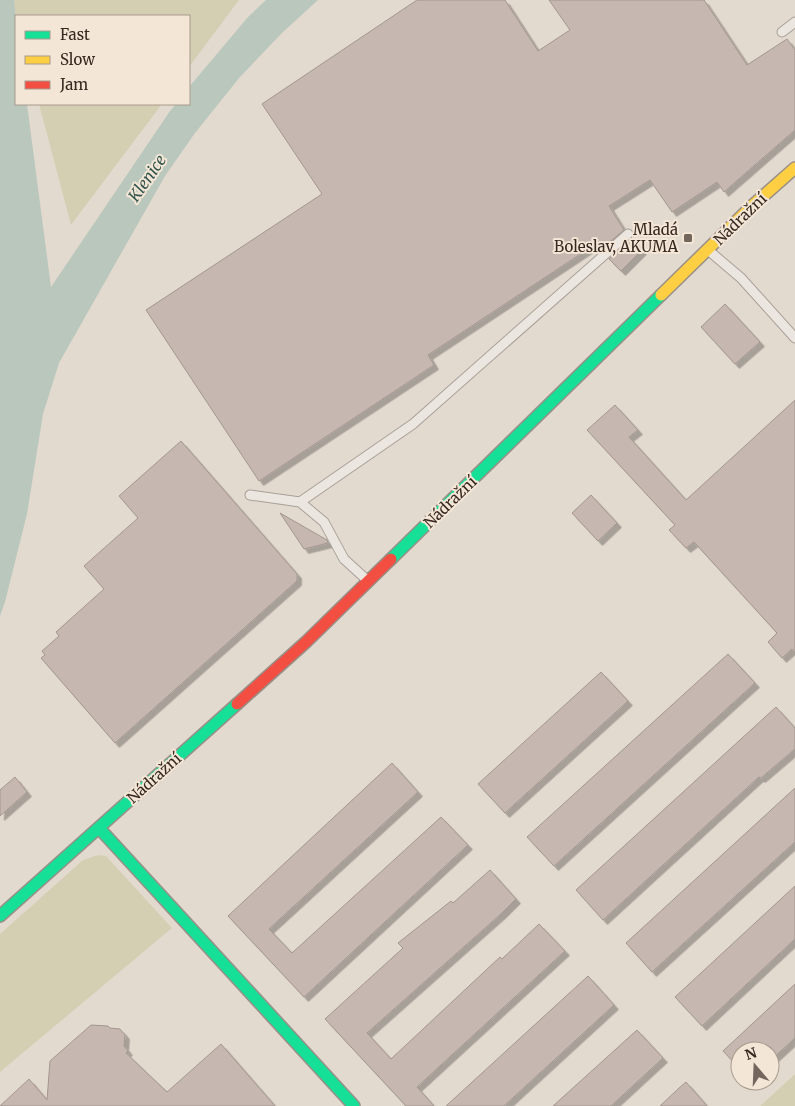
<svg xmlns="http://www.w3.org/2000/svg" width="795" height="1106" font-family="Merriweather,serif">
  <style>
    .green { fill: #d4cfb3 }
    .water { fill: #bac7bd }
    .building { fill: #c6b8b0; stroke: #a3968f; filter: url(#shadow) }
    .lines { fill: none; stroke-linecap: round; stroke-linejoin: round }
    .lane-casing { stroke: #a8a098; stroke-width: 11 }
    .fast-casing { stroke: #988f88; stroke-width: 14 }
    .slow-casing { stroke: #988f88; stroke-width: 14 }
    .jam-casing { stroke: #988f88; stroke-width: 14 }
    .lane { stroke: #ece6e0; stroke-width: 9 }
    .fast { stroke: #16e098; stroke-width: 11 }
    .slow { stroke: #ffcf43; stroke-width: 11 }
    .jam { stroke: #f24e42; stroke-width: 11 }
    .poi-dot { fill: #73665d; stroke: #f3e6d6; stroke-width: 2 }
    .labels { text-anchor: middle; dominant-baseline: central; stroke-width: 4; stroke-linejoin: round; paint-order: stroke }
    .street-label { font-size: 15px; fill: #372820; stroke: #f3e6d6 }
    .poi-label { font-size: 15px; fill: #372820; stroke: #f3e6d6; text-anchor: end }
    .water-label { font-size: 16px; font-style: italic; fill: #31554d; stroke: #f3e6d6 }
  </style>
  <defs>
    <filter id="shadow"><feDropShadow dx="4.5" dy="4.5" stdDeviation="0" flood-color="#0004"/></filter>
  </defs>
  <rect width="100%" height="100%" fill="#e3dacf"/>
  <path class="green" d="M14,0H239L189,67V16H16V19Z
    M39,104H162L71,225Z
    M98,855L106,856L172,928L0,1072V934L83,860Z
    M795,1074V1106H760Z"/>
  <path class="water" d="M0,0H14L16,19V104H27L51,287L170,111L176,104H189V87L248,17L266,0H318L282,33L240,77L195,133L165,176L59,363L43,414L27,514L5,602L0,616Z"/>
  <path class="building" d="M417,0H505L538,51L570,30L549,0H704L747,65L787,39L795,50V130L724,192L717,182L672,212L650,180L609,206L624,230L600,250L594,245L428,355L434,365L259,481L146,310L322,194L262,104Z
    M632,239L642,250L621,271L609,259Z
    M725,304L760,342L735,364L701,327Z
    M795,400V653L792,649L782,658L768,642L777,633L694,542L686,548L669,530L675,525L587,430L615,405L638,430L629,437L686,500Z
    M181,441L297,574V581L115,743L41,658L45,655L42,651L59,636L56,632L104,589L84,566L138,518L119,496Z
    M591,495L617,523L598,541L572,513Z
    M280,513L327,540L328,543L304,549Z
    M728,654L755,683L554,866L527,837Z
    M601,672L628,701L505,813L478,784Z
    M776,707L795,728V749L761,778L759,777L603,920L576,890Z
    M392,763L418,792L269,929L292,953L441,817L468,845L304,997L228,916Z
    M15,777L27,792L0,816V790Z
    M795,788V842L652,972L626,943Z
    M490,870L516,899L502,913L367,1033L391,1059L500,957L502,959L539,924L565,951L417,1087L434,1106H406L325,1019L403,948L398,943L451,901L453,903Z
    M795,886V939L702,1026L675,997Z
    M588,976L614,1005L504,1106H446Z
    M795,984V1038L770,1061V1051H740V1069L723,1051Z
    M91,1025L108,1026L110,1028L120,1029L125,1035L124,1046L128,1051L126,1053L167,1092L221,1044L275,1106H0L29,1079L47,1100L50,1061Z
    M637,1030L663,1058L611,1106H553Z
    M686,1082L707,1106H660L678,1089Z"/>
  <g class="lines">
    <g class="lane-casing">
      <path id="lane" d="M782,32L795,22
        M708,250L741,278L795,338
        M250,495L300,502L413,424L628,234
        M300,502L324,522L344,559L367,580"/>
    </g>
    <g class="fast-casing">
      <path id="fast" d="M391,559L661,295
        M99,828L354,1106
        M0,916L237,704"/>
    </g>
    <g class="slow-casing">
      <path id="slow" d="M661,295L753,205L795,168"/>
    </g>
    <g class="jam-casing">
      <path id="jam" d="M237,704L306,642L391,559"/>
    </g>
    <use href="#lane" class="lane"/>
    <use href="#fast" class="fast"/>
    <use href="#slow" class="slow"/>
    <use href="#jam" class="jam"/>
  </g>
  <rect class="poi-dot" x="683" y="233" width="10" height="10" rx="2.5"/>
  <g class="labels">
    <g class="street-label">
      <text transform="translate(740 219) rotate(-44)">Nádražní</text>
      <text transform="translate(450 502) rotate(-44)">Nádražní</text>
      <text transform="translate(154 778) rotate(-42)">Nádražní</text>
    </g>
    <g class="poi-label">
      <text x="678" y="229">Mladá<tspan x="678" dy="17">Boleslav, AKUMA</tspan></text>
    </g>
    <g class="water-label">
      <text transform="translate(147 178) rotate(-55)">Klenice</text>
    </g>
  </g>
  <rect x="15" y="15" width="175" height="90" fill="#f3e6d6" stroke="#a89a8d"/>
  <rect x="25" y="31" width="25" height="8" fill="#16e098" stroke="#a89a8d"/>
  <text x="60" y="40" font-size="15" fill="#372820">Fast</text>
  <rect x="25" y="56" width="25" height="8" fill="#ffcf43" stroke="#a89a8d"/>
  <text x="60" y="65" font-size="15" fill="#372820">Slow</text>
  <rect x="25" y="81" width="25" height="8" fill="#f24e42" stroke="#a89a8d"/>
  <text x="60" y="90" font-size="15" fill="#372820">Jam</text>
  <g transform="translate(755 1066) rotate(341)"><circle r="24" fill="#f3e6d6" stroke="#a89a8d"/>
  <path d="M0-4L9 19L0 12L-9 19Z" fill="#73665d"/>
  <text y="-8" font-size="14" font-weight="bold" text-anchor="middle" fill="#372820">N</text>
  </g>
</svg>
